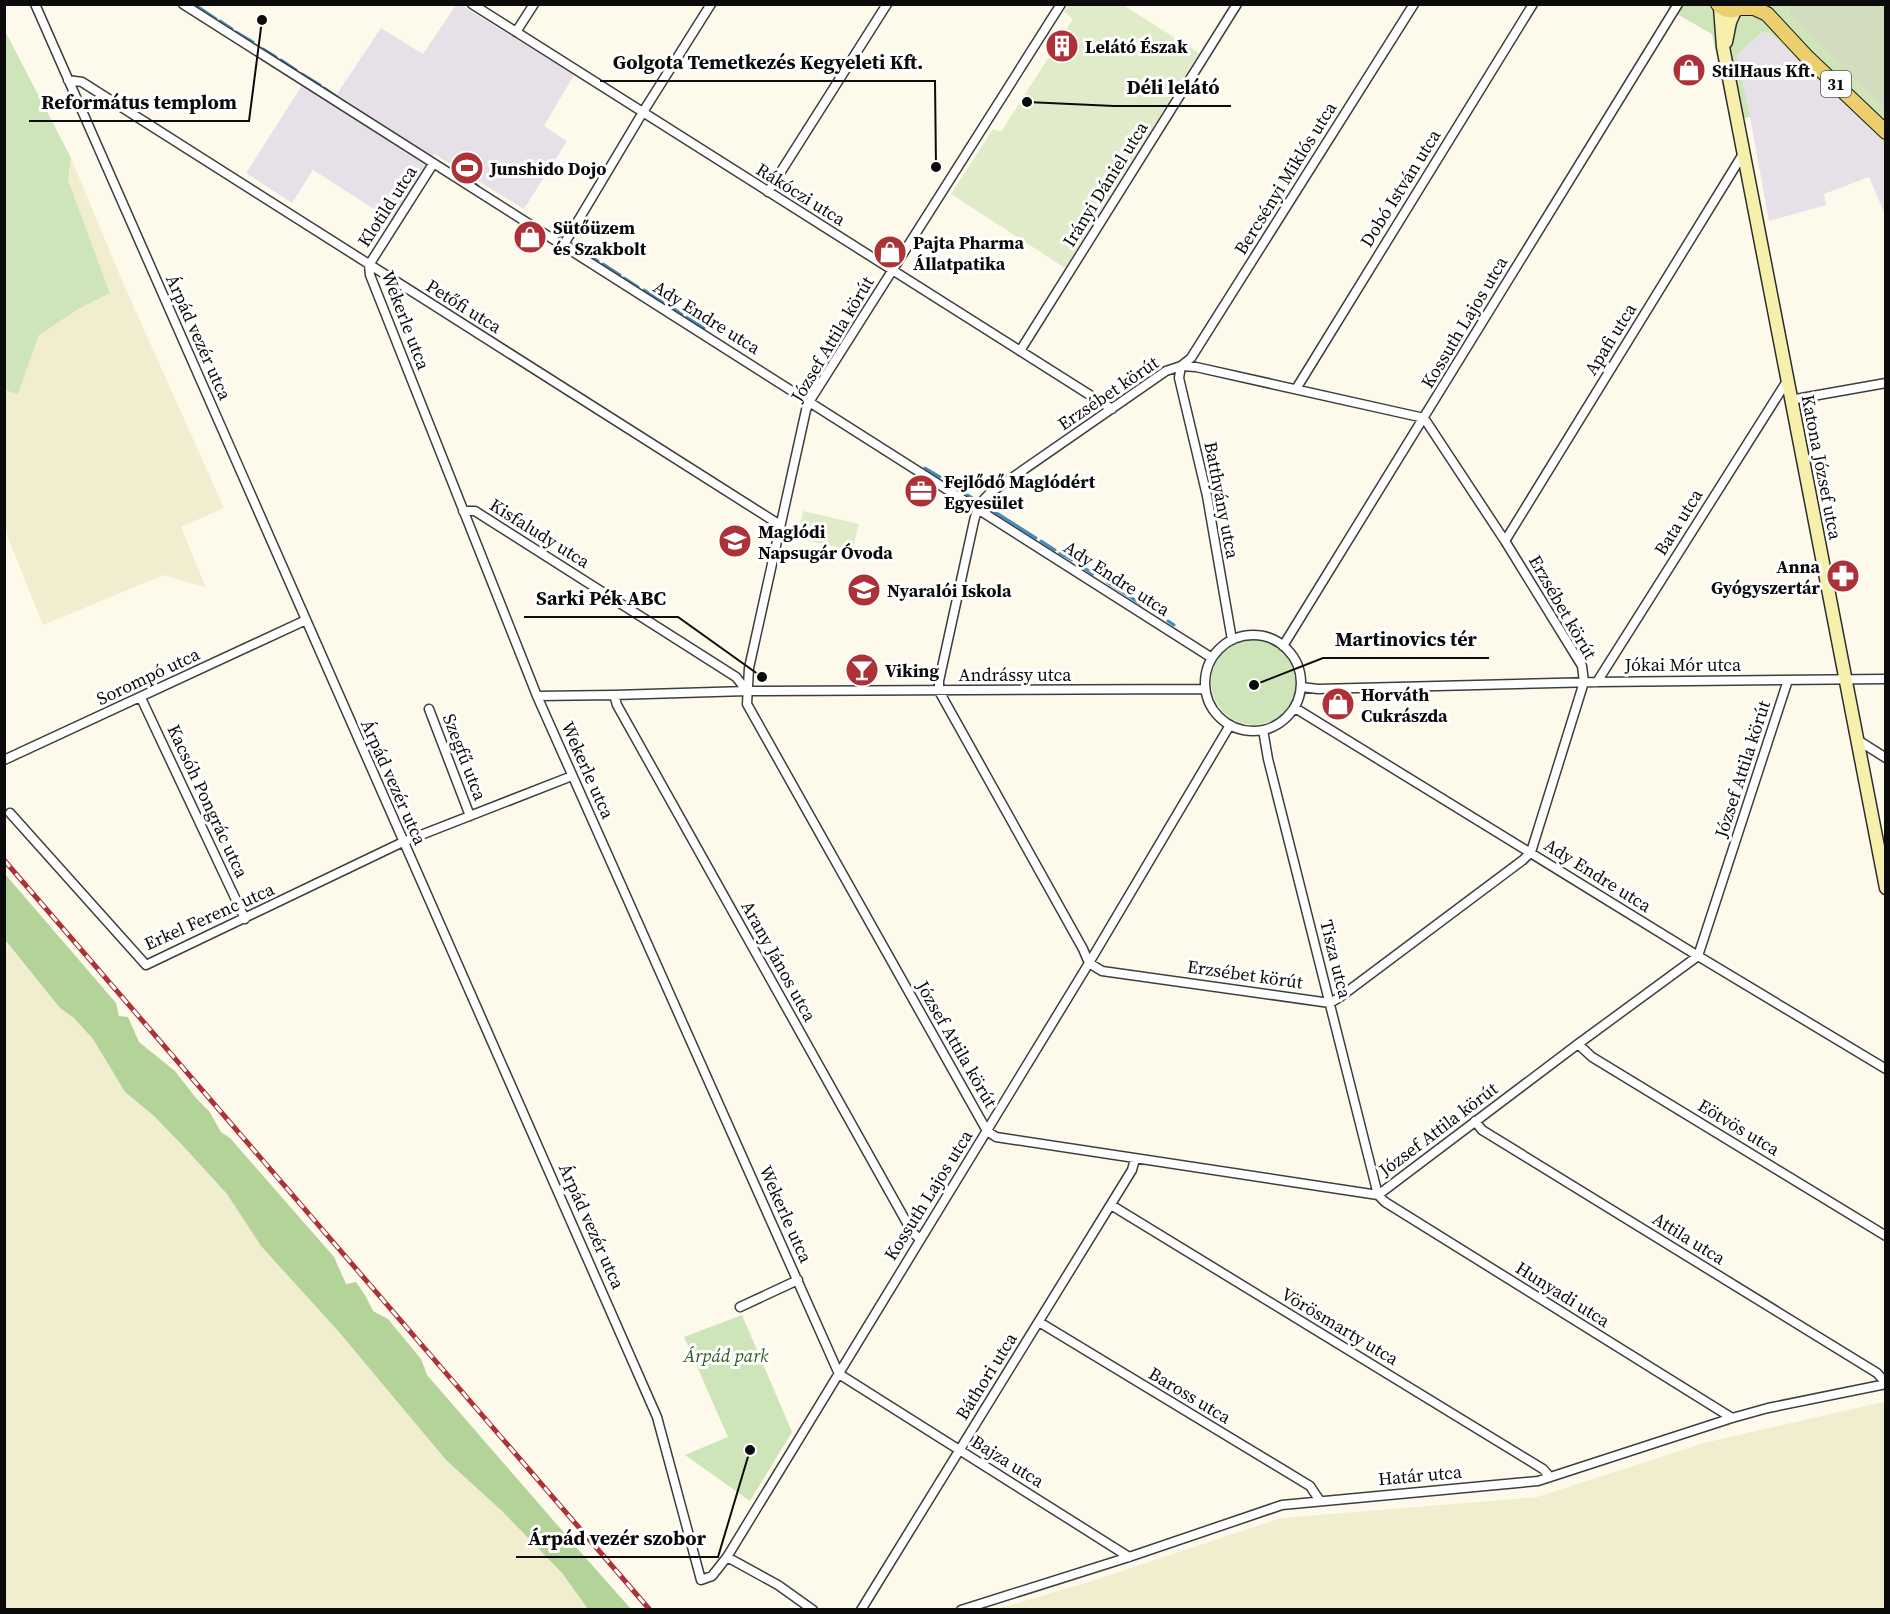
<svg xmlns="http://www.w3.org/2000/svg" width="1890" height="1614" font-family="'Source Serif 4',serif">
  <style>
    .industrial { fill: #e8e0e9 }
    .farmland { fill: #f0eece }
    .green { fill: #cee4b9 }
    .forest { fill: #b3d399 }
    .cemetery { fill: #d2dcbf }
    .pitch { fill: #e0ecc9 }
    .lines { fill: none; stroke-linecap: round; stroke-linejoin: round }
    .stream { stroke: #438cbf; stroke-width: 3 }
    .street-casing { stroke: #3e3e3e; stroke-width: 11 }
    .secondary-casing { stroke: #2d2d2d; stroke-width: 15 }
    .primary-casing { stroke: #1c1c1c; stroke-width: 16 }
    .street { stroke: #fff; stroke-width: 8 }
    .secondary { stroke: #f7f0ac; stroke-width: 12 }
    .primary { stroke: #ebce6d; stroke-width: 14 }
    .rail-casing { stroke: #ad3136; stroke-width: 5 }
    .rail { stroke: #fff; stroke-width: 3; stroke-dasharray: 9; stroke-linecap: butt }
    .labels { text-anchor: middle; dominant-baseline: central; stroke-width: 6; stroke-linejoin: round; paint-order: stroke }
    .shield { fill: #fff; stroke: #545454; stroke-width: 1.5 }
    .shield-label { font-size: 16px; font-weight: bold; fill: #0b0b0b }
    .poi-label { font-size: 18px; font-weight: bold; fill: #0b0b0b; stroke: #fff; text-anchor: start }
    .street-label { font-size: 18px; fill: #0b0b0b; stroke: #fff }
    .park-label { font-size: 18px; font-style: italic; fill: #2e5c22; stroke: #fff }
    .leader { fill: none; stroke: #0b0b0b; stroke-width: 2 }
    .callout-dot { fill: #0b0b0b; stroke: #fff; stroke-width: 2 }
    .callout-label { font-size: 20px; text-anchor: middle; font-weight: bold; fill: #0b0b0b; stroke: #fff; stroke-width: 6; stroke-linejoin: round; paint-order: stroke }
  </style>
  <rect width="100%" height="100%" fill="#fdfaeb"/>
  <path class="industrial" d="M456,5H461L574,75L544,126L567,141L524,209L434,154L393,221L313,170L292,203L246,173L306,79L335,97L381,28L423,54Z
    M1762,32L1771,34L1885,144V215L1869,177L1824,194L1826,205L1769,221L1750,117L1737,55Z"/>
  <path class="farmland" d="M71,158L124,285L224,508L181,527L206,588L164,575L43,625L5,530L4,390L18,394L39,335L80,308L110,292L68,180Z
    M4,940L60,1008L74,1018L93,1039L125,1092L154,1116L184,1147L227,1194L261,1246L339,1332L446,1460L503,1512L562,1573L588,1609H5Z
    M1883,1402L1886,1403L1885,1609H997L1086,1583L1281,1518L1537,1497L1704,1443Z"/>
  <path class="green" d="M1670,4L1783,5L1789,11L1793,20L1885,111V144L1771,34L1762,32L1737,55L1750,117L1730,121L1712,34L1668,9Z
    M4,29L71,158L68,180L110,293L80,308L39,335L18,394L4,390Z
    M1211 682a43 43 0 1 1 86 0a43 43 0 1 1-86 0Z
    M742,1315L792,1432L750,1501L685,1455L728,1437L684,1337Z"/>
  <path class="forest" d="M5,874L116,1003L119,1016L128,1017L139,1042L175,1071L196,1098L209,1111L221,1132L230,1138L334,1257L346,1284L356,1282L365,1295L373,1311L388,1319L421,1359L427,1375L566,1535L570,1547H576L631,1609H588L562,1573L503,1512L446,1460L339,1332L261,1246L227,1194L184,1147L154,1116L125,1092L93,1039L74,1018L60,1008L5,940Z"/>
  <path class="cemetery" d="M1783,5H1885V111L1793,20L1789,11Z"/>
  <path class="pitch" d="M1069,4L1123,5L1199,53L1065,268L951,194L993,129L1001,132L1073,19L1064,12Z
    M803,511L859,524L852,551L797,538Z"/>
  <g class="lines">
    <path class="stream" d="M194,4L216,19
      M220,21L232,29
      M236,32L253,42
      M263,49L276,57
      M281,60L296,70
      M302,74L320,85
      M324,88L337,97
      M468,179L478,186
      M555,234L563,239
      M570,243L581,250
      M585,253L598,261
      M603,264L620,275
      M624,278L638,287
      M644,290L663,302
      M668,305L682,314
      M687,317L704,328
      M925,468L940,477
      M944,480L957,488
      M961,491L976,500
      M984,505L1036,538
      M1041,541L1055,550
      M1060,553L1072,560
      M1083,567L1093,574
      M1107,582L1141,604
      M1168,621L1174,625"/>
    <g class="street-casing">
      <path id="street" d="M35,4L657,1417L701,1580L712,1576L727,1557L1089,963L1230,725
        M183,4L1212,658
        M472,4L1112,409
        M1061,4L809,402L806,410L749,668L747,704L987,1131L996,1137L1378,1195L1578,1044L1698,956L1788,680
        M516,32L534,4
        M68,80L82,82L780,525
        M768,192L887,4
        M563,246L643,112L711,4
        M369,265L370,275L537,696L839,1374L1129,1557
        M369,265L433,164
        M1020,351L1237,4
        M1181,366L1196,367L1424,418L1505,541L1582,666L1584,682L1531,852L1523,860L1340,997L1330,1003L1102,971L1089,963L1083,949L939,691V681L974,521C977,508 981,501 990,493L1166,371Z
        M1296,389L1533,4
        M1790,400L1886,383
        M463,511H475L736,677L747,691
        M1505,541L1743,154
        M1205 683a48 48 0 1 1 96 0a48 48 0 1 1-96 0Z
        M1232,640L1207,496L1179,378L1181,366L1191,358L1414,4
        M1283,646L1678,4
        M1597,682L1787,381
        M1301,687L1318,689L1597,682L1886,679
        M614,695L617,705L912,1232L920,1239
        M537,696L614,695L747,691L1205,689
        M141,698L245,919
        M1295,708L1698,956L1886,1069
        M429,709L470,816
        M1263,730L1268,759L1378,1195L1385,1202L1732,1418
        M1856,739L1886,758
        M4,760L306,620
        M10,813L146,965L403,842L572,776
        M1578,1044L1592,1057L1886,1236
        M1475,1121L1482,1130L1877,1373L1886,1383
        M1111,1205L1543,1469L1550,1477
        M740,1307L798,1280
        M1039,1322L1310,1486L1320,1501
        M727,1557L778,1585L813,1610
        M861,1610L1132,1170L1135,1159
        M961,1610L1129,1557L1282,1505L1538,1481L1732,1418L1768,1408L1886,1384"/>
    </g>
    <g class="secondary-casing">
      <path id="secondary" d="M1720,7L1723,47L1886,888
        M1726,42L1730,22L1735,11"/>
    </g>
    <g class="primary-casing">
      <path id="primary" d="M1718,4C1727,13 1736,12 1745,4
        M1741,8H1754L1767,14L1806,56L1886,132"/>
    </g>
    <use href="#street" class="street"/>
    <use href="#secondary" class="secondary"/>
    <use href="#primary" class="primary"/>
    <g class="rail-casing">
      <path id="rail" d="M4,860L650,1610"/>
    </g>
    <use href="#rail" class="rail"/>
  </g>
  <defs>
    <g id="building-disc" transform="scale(1.725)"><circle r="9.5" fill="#ad3136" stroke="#fff"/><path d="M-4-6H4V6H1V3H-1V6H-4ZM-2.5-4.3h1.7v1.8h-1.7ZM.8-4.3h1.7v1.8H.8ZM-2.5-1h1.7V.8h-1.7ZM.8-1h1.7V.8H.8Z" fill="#fff"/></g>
    <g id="shop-disc" transform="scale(1.725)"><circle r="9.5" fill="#ad3136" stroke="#fff"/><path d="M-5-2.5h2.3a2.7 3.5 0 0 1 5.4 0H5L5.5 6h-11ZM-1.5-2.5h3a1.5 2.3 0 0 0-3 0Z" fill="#fff"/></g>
    <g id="stadium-disc" transform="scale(1.725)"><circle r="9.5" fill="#ad3136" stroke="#fff"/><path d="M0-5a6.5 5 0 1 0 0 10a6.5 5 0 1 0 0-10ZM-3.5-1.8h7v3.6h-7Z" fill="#fff"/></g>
    <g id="office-disc" transform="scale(1.725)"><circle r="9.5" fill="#ad3136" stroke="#fff"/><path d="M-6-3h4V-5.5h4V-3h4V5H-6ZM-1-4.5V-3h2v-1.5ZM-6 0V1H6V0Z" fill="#fff"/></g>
    <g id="school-disc" transform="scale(1.725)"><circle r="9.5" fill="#ad3136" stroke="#fff"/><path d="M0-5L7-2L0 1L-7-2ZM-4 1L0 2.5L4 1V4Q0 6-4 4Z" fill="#fff"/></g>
    <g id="pharmacy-disc" transform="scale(1.725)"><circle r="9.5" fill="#ad3136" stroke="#fff"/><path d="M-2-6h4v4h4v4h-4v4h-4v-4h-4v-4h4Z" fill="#fff"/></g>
    <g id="bar-disc" transform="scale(1.725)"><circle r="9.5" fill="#ad3136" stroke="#fff"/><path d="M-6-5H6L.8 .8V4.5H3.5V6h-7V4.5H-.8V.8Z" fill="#fff"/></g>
  </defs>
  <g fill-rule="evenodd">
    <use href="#building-disc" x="1062" y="46"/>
    <use href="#shop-disc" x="1689" y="70"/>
    <use href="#stadium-disc" x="467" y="168"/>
    <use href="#shop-disc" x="530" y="237"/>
    <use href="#shop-disc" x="890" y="252"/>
    <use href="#office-disc" x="921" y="491"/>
    <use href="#school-disc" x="735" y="541"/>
    <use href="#pharmacy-disc" x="1843" y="576"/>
    <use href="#school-disc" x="864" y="590"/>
    <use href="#bar-disc" x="862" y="670"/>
    <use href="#shop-disc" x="1338" y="704"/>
  </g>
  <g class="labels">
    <rect class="shield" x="1821" y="71" width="30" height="26" rx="4.5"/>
    <g class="shield-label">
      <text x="1836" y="84">31</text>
    </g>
    <g class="poi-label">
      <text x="1085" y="46">Lelátó Észak</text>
      <text x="1712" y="70">StilHaus Kft.</text>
      <text x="490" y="168">Junshido Dojo</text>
      <text x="553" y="227">Sütőüzem<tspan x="553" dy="21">és Szakbolt</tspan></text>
      <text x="913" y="242">Pajta Pharma<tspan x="913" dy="21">Állatpatika</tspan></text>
      <text x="944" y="481">Fejlődő Maglódért<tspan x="944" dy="21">Egyesület</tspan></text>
      <text x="758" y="531">Maglódi<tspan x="758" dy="21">Napsugár Óvoda</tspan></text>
      <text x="1820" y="566" text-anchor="end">Anna<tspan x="1820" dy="21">Gyógyszertár</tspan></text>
      <text x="887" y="590">Nyaralói Iskola</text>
      <text x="885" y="670">Viking</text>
      <text x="1361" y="694">Horváth<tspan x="1361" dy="21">Cukrászda</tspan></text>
    </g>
    <g class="street-label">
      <text transform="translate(1285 178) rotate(-58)">Bercsényi Miklós utca</text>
      <text transform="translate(1105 184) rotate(-58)">Irányi Dániel utca</text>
      <text transform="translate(1400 188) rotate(-58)">Dobó István utca</text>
      <text transform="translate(801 194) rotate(32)">Rákóczi utca</text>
      <text transform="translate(387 206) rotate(-57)">Klotild utca</text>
      <text transform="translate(464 306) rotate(32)">Petőfi utca</text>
      <text transform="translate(707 317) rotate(32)">Ady Endre utca</text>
      <text transform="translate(406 320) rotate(69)">Wekerle utca</text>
      <text transform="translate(1464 322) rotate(-59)">Kossuth Lajos utca</text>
      <text transform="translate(199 337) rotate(66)">Árpád vezér utca</text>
      <text transform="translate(832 339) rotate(-59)">József Attila körút</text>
      <text transform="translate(1610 339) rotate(-58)">Apafi utca</text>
      <text transform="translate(1108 393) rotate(-34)">Erzsébet körút</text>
      <text transform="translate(1822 467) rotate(79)">Katona József utca</text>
      <text transform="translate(1222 500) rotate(79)">Batthyány utca</text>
      <text transform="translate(1678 522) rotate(-58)">Bata utca</text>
      <text transform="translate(540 533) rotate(32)">Kisfaludy utca</text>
      <text transform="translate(1117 578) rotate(33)">Ady Endre utca</text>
      <text transform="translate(1563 607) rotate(60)">Erzsébet körút</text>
      <text x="1683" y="664">Jókai Mór utca</text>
      <text x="1015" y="674">Andrássy utca</text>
      <text transform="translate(148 676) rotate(-25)">Sorompó utca</text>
      <text transform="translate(465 757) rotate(69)">Szegfű utca</text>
      <text transform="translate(1742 769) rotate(-72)">József Attila körút</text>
      <text transform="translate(588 770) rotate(66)">Wekerle utca</text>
      <text transform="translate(394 782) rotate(66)">Árpád vezér utca</text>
      <text transform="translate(208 801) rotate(65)">Kacsóh Pongrác utca</text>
      <text transform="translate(1598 875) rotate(32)">Ady Endre utca</text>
      <text transform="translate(209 916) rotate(-24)">Erkel Ferenc utca</text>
      <text transform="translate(1336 959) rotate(76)">Tisza utca</text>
      <text transform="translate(779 961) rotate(61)">Arany János utca</text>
      <text transform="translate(1245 974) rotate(8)">Erzsébet körút</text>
      <text transform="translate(957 1044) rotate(60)">József Attila körút</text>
      <text transform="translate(1739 1127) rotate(31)">Eötvös utca</text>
      <text transform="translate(1438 1129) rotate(-37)">József Attila körút</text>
      <text transform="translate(928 1195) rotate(-58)">Kossuth Lajos utca</text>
      <text transform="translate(786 1214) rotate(66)">Wekerle utca</text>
      <text transform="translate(592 1226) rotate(66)">Árpád vezér utca</text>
      <text transform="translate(1689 1238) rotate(32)">Attila utca</text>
      <text transform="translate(1563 1294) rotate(32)">Hunyadi utca</text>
      <text transform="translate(1340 1326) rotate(31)">Vörösmarty utca</text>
      <text transform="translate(986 1376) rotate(-58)">Báthori utca</text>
      <text transform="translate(1190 1395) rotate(31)">Baross utca</text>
      <text transform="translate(1008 1461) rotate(32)">Bajza utca</text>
      <text transform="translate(1420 1475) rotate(-5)">Határ utca</text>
    </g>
    <g class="park-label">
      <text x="726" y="1355">Árpád park</text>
    </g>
  </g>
  <path class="leader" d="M936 167L935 81H600M1027 102L1114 106H1231M262 20L249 121H29M762 677L678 617H524M1254 685L1323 658H1489M750 1450L718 1557H516"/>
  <g class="callout-dot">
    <circle cx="936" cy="167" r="6"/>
    <circle cx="1027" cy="102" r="6"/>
    <circle cx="262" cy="20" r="6"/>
    <circle cx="762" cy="677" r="6"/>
    <circle cx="1254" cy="685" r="6"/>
    <circle cx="750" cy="1450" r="6"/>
  </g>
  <g class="callout-label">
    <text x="768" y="69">Golgota Temetkezés Kegyeleti Kft.</text>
    <text x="1173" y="94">Déli lelátó</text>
    <text x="139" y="109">Református templom</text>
    <text x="601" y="605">Sarki Pék ABC</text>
    <text x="1406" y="646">Martinovics tér</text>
    <text x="617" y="1545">Árpád vezér szobor</text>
  </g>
  <rect width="1890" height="1614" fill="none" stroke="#0b0b0b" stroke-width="12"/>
</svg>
